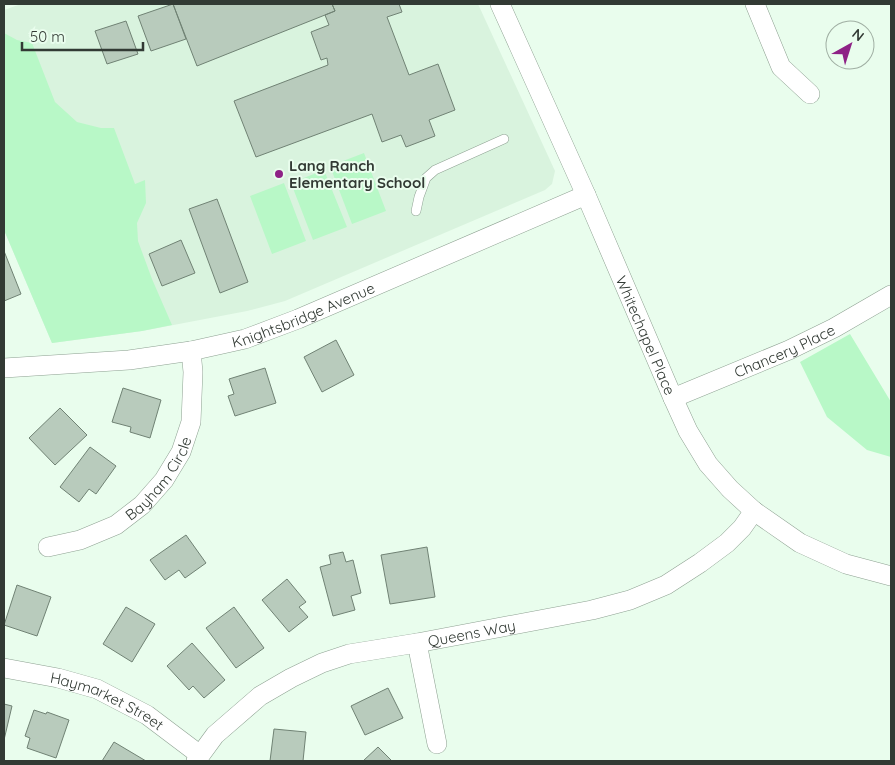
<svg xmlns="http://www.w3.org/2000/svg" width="895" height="765" font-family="Quicksand,sans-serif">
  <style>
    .built { fill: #d9f3de }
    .green { fill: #b8f8c7 }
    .building { fill: #b8cbbc; stroke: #708274 }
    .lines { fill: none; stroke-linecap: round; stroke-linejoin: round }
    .lane-casing { stroke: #8ea192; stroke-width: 10 }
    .street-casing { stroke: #8ea192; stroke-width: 20 }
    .lane { stroke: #fff; stroke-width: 9 }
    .street { stroke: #fff; stroke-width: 19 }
    .poi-dot { fill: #8e2286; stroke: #e9fded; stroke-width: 2 }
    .labels { text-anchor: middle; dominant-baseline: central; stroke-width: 4; stroke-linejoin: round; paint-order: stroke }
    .poi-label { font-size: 15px; font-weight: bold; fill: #323a34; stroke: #e9fded; text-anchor: start }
    .street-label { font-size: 15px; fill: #323a34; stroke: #e9fded }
  </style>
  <rect width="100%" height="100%" fill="#e9fded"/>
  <path class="built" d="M21,4H478L555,171L552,184L545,190L285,301L247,311L142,331L52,343L4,230V10Z"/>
  <path class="green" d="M4,33L17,40L32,43L55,102L77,122L101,128H114L135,184L145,180L146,203L137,223L138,241L152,279L172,325L142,331L52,343L4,230Z
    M364,153L386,211L352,224L330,166Z
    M324,170L347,227L313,240L291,183Z
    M284,183L306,241L272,254L250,196Z
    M850,334L891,402V457L867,450L827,417L800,362Z"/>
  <path class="building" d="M173,4H332L335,11L197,66Z
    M173,4L186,39L151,51L138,16Z
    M332,4H399L402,12L387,17L409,75L438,64L455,110L429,120L435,136L406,147L401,135L382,142L372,114L256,157L234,101L328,65L327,58L321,60L311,32L329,25L325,15L335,11Z
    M126,21L138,54L107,64L95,31Z
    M217,199L248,282L220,293L189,209Z
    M181,240L195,273L162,286L149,254Z
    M4,251L21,294L4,301Z
    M336,340L354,375L322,392L304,357Z
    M265,368L276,403L235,416L228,396L234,394L229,379Z
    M123,388L161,400L150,438L130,432L131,427L112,422Z
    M60,408L87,435L55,465L29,438Z
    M90,447L116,466L96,494L89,489L79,502L60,487Z
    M186,535L206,563L185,578L179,570L165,580L150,560Z
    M427,547L435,597L390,604L381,555Z
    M343,552L346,562L353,560L361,593L351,596L355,610L333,616L320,567L331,564L329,555Z
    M287,579L306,602L299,607L308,617L289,632L262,600Z
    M17,585L51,597L37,636L4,625Z
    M126,607L155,624L132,662L103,644Z
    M234,607L264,648L236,668L206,628Z
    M192,643L225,680L204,698L193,686L189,690L167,666Z
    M388,688L403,718L365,735L351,706Z
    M4,704L12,706L4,740Z
    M34,710L46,714L47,712L69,720L56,758L27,748L30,738L25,736Z
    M274,729L306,732L303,761H270Z
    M114,742L146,761H102Z
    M378,747L392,761H363Z"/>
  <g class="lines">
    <g class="lane-casing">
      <path id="lane" d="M416,211L419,197L426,178L435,170L504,139"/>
    </g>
    <g class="street-casing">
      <g id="street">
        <path id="s1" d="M500,4L586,195L673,398L688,431L708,464L730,489L754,511L800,543L846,564L891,576"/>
        <path d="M755,4L781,67L810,94"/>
        <path id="s2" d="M4,368L129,360L191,351L245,339L298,319L586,195"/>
        <path id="s3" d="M673,398L789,350L834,328L891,295"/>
        <path id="s4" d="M48,547L80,540L116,525L142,505L164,480L181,452L191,422L193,372L191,351"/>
        <path d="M417,643L437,744"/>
        <path id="s5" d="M4,668L58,678L97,689L147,715L200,755"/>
        <path id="s6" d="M196,761L215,735L260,696L291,678L322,663L349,654L417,643L592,610L630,600L666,585L700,563L727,543L742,528L754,511"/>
      </g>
    </g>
    <use href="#lane" class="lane"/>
    <use href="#street" class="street"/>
  </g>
  <circle class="poi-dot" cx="279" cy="174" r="5"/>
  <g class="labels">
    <g class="poi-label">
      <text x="289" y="165">Lang Ranch<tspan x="289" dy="17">Elementary School</tspan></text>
    </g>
    <g class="street-label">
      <text stroke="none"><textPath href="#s2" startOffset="306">Knightsbridge Avenue</textPath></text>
      <text stroke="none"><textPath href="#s1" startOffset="362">Whitechapel Place</textPath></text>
      <text stroke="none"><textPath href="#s3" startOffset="121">Chancery Place</textPath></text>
      <text stroke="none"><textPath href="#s4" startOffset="136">Bayham Circle</textPath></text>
      <text stroke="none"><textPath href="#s6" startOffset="315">Queens Way</textPath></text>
      <text stroke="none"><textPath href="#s5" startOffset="109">Haymarket Street</textPath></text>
    </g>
  </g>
  <rect width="895" height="765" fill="none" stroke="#323a34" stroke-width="10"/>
  <g transform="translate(850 45) rotate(39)"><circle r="24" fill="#e9fded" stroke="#a0afa3"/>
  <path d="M0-4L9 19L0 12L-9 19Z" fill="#8e2286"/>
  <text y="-8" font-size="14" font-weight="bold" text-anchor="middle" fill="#323a34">N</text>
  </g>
  <path d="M22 42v8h121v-8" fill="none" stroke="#323a34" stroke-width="2.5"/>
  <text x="30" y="42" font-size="15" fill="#323a34" stroke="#e9fded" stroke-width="4" paint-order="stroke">50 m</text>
</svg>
